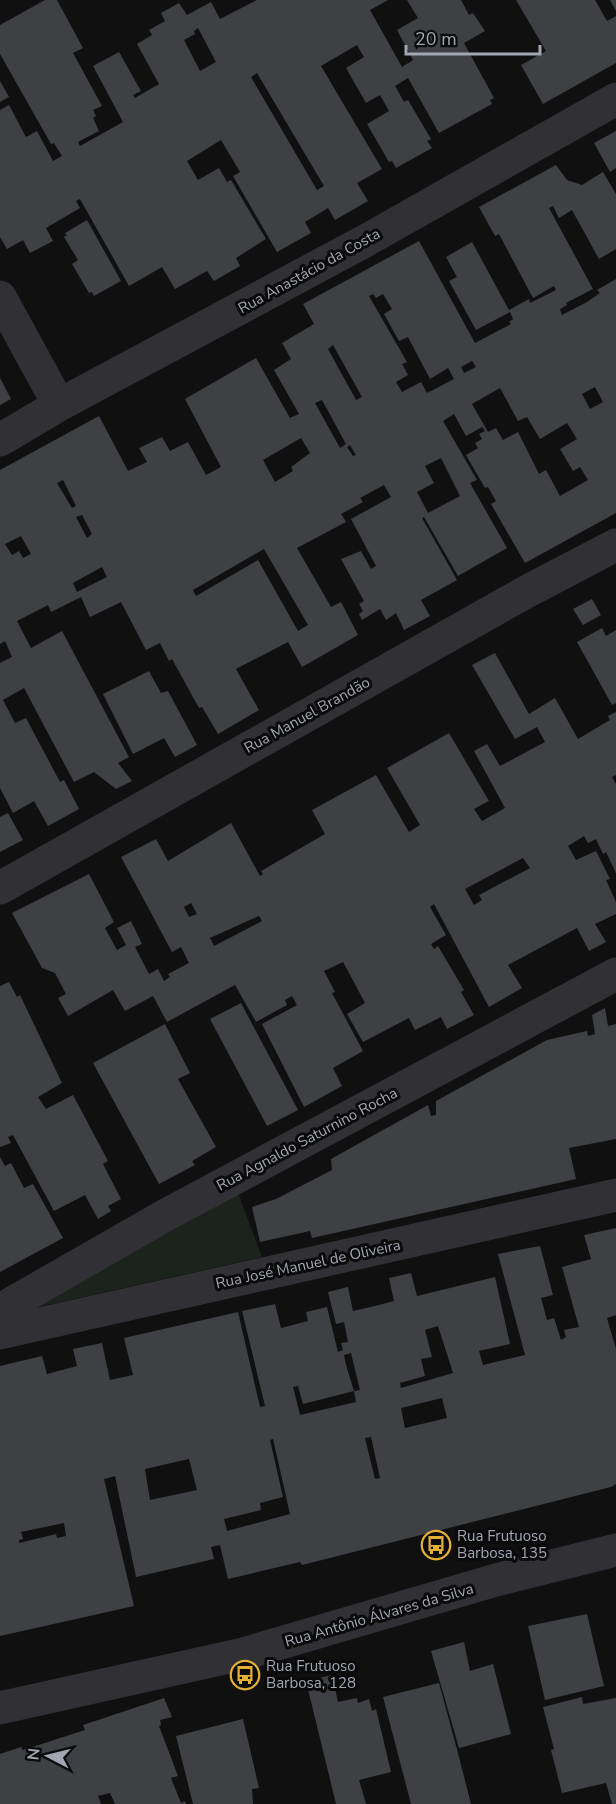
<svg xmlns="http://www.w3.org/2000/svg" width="616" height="1804" font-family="'Nunito Sans',sans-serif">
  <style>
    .green { fill: #1c231d }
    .building { fill: #3f4044; fill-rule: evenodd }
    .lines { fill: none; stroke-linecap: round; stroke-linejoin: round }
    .minor { stroke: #313135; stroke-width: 33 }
    .labels { text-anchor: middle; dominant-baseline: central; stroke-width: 6; stroke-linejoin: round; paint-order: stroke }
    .street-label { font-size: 15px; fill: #a2a6b1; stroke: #0b0b0c }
    .poi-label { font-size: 15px; fill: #a2a6b1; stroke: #0b0b0c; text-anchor: start }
  </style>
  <rect width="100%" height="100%" fill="#101011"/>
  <path class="green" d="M238,1193L262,1257L34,1308Z"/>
  <path class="building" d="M45,0H57L83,48L73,53L102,106L93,110L96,116L93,118L99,131L78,142L80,146L123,122L93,66L119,52L141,91L133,95L135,98L159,84L137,44L152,35L149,30L165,21L161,13L179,3L187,15L211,2L220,19L257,0H388L370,10L402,67L413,60L397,30L418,18L407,0H461L469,15L473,13L485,31L464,43L494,98L490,100L492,104L439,133L408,78L395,86L404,102L408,100L431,139L427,141L432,148L396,168L392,161L389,162L367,124L389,111L380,95L366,103L346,68L364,57L357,45L321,66L382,169L357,183L368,201L335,220L328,208L305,222L311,233L277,252L233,176L240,172L221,140L187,161L198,180L219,168L227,182L231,180L266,239L236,258L240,266L214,281L207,271L175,289L162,267L129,286L80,199L76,201L80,208L46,228L53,241L30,253L23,240L7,249L0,237V110L9,105L26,137L37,131L53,161L62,156L54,143L51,144L0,54V25ZM198,28L216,62L200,71L184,40L195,34L194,31ZM257,73L324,186L317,190L251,77Z
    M516,0H595L607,21L616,16V63L543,104L521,65L546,51Z
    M610,0H616V11Z
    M0,81L9,97L0,102Z
    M616,131V168L610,172L594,143Z
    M556,165L567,180L582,185L603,172L616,194V249L599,259L572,210L559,218L553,206L549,208L593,289L566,303L567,305L560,309L562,315L587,302L600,293L597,290L616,279V513L525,563L491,504L496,501L488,487L485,488L466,455L478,448L475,443L482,439L479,434L485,431L482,427L466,436L454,414L443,421L477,480L470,483L507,548L458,576L424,517L422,518L457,580L421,600L430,616L404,630L396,613L386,620L380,609L362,620L359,614L363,611L359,604L364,601L341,559L361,551L371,569L376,566L351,519L391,497L384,485L360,498L363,502L341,514L346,522L297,548L331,607L341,602L358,635L302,667L288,642L236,669L259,710L218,734L202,707L199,708L172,659L169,661L160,643L146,650L121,602L90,617L81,597L51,612L48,605L17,621L31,648L62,631L129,757L118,763L132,781L116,789L94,772L74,782L24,688L3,700L15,723L26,718L60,782L64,780L79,809L48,826L34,801L13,813L0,788V663L12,657L5,641L0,644V470L99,416L128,471L147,462L139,448L162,437L170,451L188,442L206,475L221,467L185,399L256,358L290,418L299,414L274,370L291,359L282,343L314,324L303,304L419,241L475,343L511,324L509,322L513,319L510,312L476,330L449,281L457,277L446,257L472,242L509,310L529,299L530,303L556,290L554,286L533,298L499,234L495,236L479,207ZM373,294L376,298L383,294L392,309L384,314L399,341L408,337L430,379L448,368L454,379L427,393L421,382L402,392L396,382L408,375L402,364L407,362L369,296ZM333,345L362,397L356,400L328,349ZM472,361L476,367L464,373L461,367ZM595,387L603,402L590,409L582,394ZM500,388L518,421L527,417L540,439L567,423L577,439L560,449L573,471L580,467L588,480L560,496L546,470L539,474L518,432L503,440L496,428L488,432L472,404ZM322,400L346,444L340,448L315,403ZM301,438L310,453L291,467L293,471L275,482L263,460ZM350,445L356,455L353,456L347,447ZM441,458L460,496L428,513L417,492L434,483L425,466ZM63,480L76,506L72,508L57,483ZM82,515L92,534L87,538L76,517ZM21,536L31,554L23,558L19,551L12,555L5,544ZM264,549L308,625L298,631L258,560L196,596L193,590ZM102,567L107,577L77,592L73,583Z
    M87,220L121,281L94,296L92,292L89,293L72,264L78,260L64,237L67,235L65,233Z
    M0,378L11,399L0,405Z
    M592,599L601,615L583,625L573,609Z
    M602,628L606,636L616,630V703L612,705L577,642Z
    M495,653L529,714L555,698L578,739L610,720L608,716L616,712V775L612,777L616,784V873L606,852L603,854L596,839L588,843L584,836L568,846L576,860L596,851L610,879L606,880L616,902V914L595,924L606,942L589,951L577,928L508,965L522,988L489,1007L434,904L430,907L446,935L431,944L434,949L438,946L464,990L461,992L474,1015L447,1029L441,1017L415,1030L409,1018L363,1042L347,1014L365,1003L356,986L343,962L324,971L335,992L332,993L363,1051L333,1068L342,1086L304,1107L262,1024L297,1005L292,996L285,1000L287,1005L256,1022L235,985L167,1022L153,996L125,1011L113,990L68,1016L58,998L66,994L55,973L42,968L12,913L89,874L114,922L105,928L117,950L126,945L117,928L131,921L142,944L135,947L149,974L158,969L164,981L170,977L168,974L189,963L181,947L172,952L121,857L156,839L168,861L231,823L260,876L263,874L261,871L325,834L312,810L376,775L409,832L420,825L387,768L449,733L489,801L474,809L482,821L505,808L474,751L487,744L500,766L545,742L537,727L515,739L472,665ZM523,858L530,868L479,895L482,900L474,905L465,889ZM191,903L197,914L189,917L184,907ZM259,916L262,921L214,946L210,938Z
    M149,671L161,693L168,691L197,745L175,757L164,738L133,754L103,694Z
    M8,813L23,840L0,852V817Z
    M9,982L17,997L20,995L62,1083L38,1097L46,1109L73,1095L108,1161L103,1164L121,1199L108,1206L111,1211L98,1219L85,1195L54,1211L13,1135L8,1137L11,1143L0,1147V986Z
    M241,1003L298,1110L267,1126L210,1019Z
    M605,1008L608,1026L616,1024V1139L569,1148L576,1179L312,1238L310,1231L260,1242L252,1207L276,1199L332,1170L331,1159L428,1105L431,1116L436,1115V1101L547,1040L587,1031L588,1036L595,1034L592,1015Z
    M165,1024L190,1073L178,1079L216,1147L192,1161L195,1165L159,1184L93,1063Z
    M0,1157L5,1166L11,1163L24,1188L33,1184L63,1238L0,1272Z
    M616,1228V1315L607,1318L616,1349V1484L611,1487L302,1565L300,1562L228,1579L220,1545L211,1547L214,1559L136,1577L115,1476L104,1479L134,1606L0,1636V1366L42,1356L47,1374L77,1366L73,1349L102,1343L110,1380L133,1375L124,1338L238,1312L260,1407L265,1406L242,1311L275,1304L281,1328L308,1321L306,1312L327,1307L338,1352L343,1350L341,1343L348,1342L344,1322L336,1324L328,1292L348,1287L353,1311L375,1306L394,1301L389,1278L411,1273L417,1296L495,1277L510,1344L479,1351L483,1365L525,1355L498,1254L540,1246L553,1295L541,1298L547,1320L554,1318L561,1340L566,1337L564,1330L579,1327L562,1267L591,1259L584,1235ZM438,1326L453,1373L401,1388L400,1383L425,1376L421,1359L432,1357L425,1330ZM351,1353L360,1390L354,1391L346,1365L344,1355ZM298,1386L303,1404L354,1391L356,1402L300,1415L293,1387ZM442,1398L447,1418L405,1428L401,1408ZM371,1437L380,1478L375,1479L365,1438ZM273,1439L290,1514L227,1531L224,1519L261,1510L260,1503L283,1497L270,1440ZM189,1459L197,1490L150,1500L145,1469ZM64,1523L66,1536L57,1538L56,1534L19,1543V1540L23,1539L21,1532Z
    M587,1614L604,1686L545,1700L528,1626Z
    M464,1642L470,1671L493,1664L511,1734L459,1748L431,1651Z
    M332,1675L338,1702L357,1698L358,1703L369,1699L372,1711L376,1709L391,1772L359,1780L366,1804H336L306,1681Z
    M439,1683L459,1757L471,1804H411L383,1697Z
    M582,1697L583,1704L616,1698V1804H612L606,1783L562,1793L551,1750L554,1749L543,1707Z
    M164,1698L172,1717L160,1720L161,1725L159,1726L178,1776L171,1778L181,1803L185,1801L186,1804H115L110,1793L98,1796L101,1804H0V1754L21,1747L23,1750L85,1730L83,1725Z
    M243,1719L259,1788L252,1789L253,1804H193L176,1736Z"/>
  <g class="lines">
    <path class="minor" d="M0,297L59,405
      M0,440L59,405L365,241L616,99
      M0,888L526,592L616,545
      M0,1310L164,1216L616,974
      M0,1333L616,1195
      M0,1708L243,1654L496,1580L616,1550"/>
  </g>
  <defs>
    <g id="bus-ring" transform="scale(1.5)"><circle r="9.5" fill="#0b0b0c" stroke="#e3af35" stroke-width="1.5"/><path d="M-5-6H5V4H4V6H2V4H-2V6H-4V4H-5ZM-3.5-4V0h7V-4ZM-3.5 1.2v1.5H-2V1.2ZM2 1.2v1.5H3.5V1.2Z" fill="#e3af35"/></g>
  </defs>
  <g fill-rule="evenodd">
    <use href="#bus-ring" x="436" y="1545"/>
    <use href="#bus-ring" x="245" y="1675"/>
  </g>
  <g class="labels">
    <g class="street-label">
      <text transform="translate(309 271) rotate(-29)">Rua Anastácio da Costa</text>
      <text transform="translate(307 715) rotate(-29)">Rua Manuel Brandão</text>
      <text transform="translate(307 1139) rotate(-28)">Rua Agnaldo Saturnino Rocha</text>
      <text transform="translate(308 1264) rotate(-12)">Rua José Manuel de Oliveira</text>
      <text transform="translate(379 1615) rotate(-16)">Rua Antônio Álvares da Silva</text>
    </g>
    <g class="poi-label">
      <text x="457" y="1536">Rua Frutuoso<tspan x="457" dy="17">Barbosa, 135</tspan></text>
      <text x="266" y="1666">Rua Frutuoso<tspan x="266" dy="17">Barbosa, 128</tspan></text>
    </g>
  </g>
  <g transform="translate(48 1756) rotate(277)" stroke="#0b0b0c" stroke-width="4.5" paint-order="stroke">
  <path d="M0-4.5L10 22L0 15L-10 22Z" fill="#a2a6b1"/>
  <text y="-9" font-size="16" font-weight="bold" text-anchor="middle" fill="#a2a6b1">N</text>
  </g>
  <path d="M406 45v9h134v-9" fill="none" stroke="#a2a6b1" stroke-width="3"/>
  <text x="415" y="45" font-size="18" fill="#a2a6b1" stroke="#0b0b0c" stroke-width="4.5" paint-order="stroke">20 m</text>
</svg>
